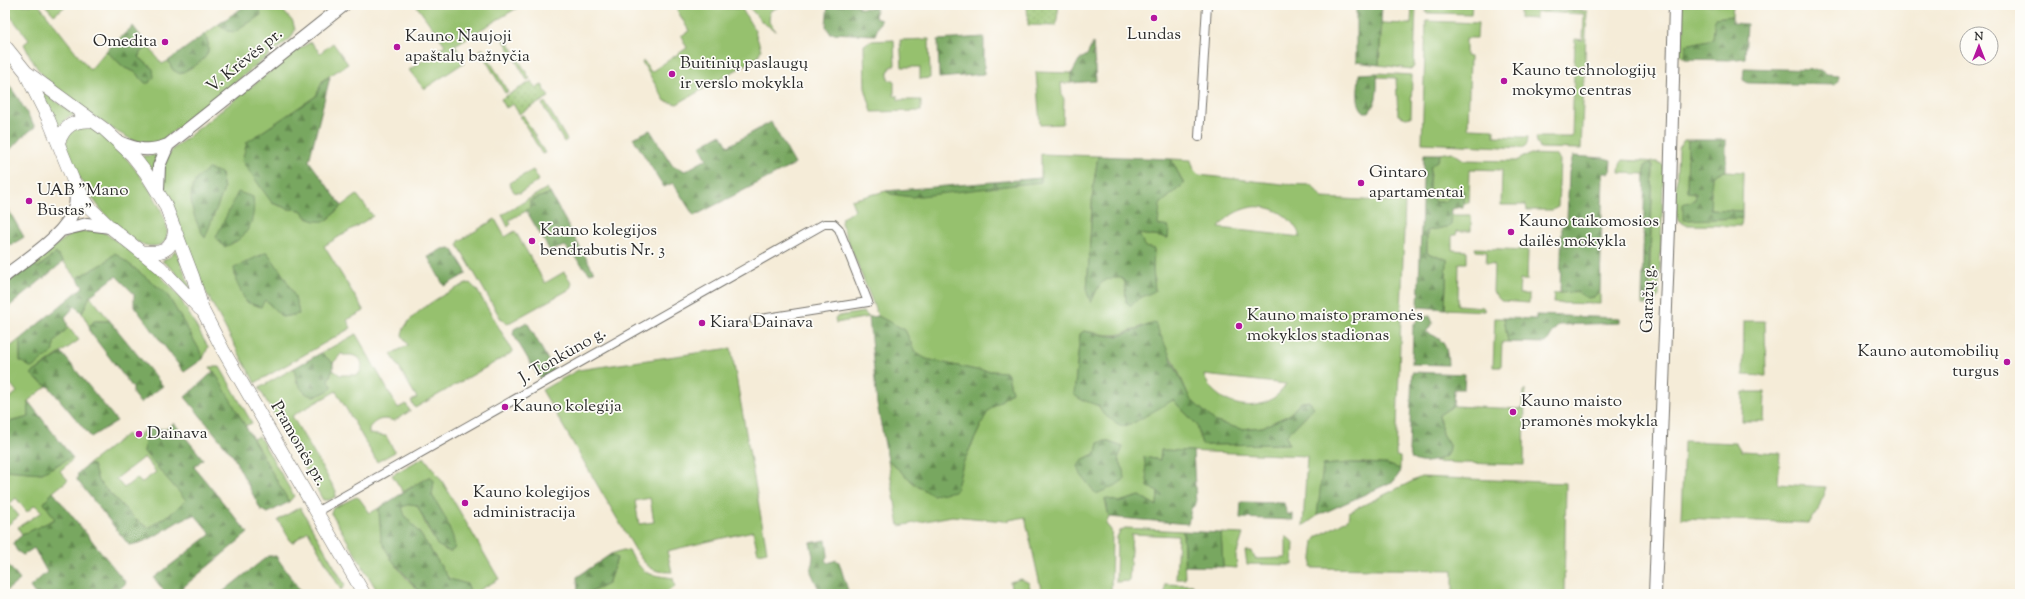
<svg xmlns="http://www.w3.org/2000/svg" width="2025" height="599" font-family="'Sorts Mill Goudy',serif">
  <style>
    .grass { fill: #96c16e; stroke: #60764c; fill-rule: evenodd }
    .forest { fill: url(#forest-firs); stroke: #526946 }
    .park { fill: url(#park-dots); stroke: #60764c }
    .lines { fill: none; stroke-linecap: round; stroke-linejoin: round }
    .street-casing { stroke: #726f68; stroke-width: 10 }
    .secondary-casing { stroke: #726f68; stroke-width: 14 }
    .primary-casing { stroke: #726f68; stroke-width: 14 }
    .street { stroke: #fff; stroke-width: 8 }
    .secondary { stroke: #fff; stroke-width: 12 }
    .primary { stroke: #fff; stroke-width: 13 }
    .poi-dot { fill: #b5179e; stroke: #fdfcf7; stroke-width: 1.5 }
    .labels { text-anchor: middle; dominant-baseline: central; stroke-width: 3.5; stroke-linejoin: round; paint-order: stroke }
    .poi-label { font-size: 17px; fill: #2b2b2b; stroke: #fdfcf7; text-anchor: start }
    .street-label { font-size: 17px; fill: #2b2b2b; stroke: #fdfcf7 }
  </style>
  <defs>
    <pattern id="forest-firs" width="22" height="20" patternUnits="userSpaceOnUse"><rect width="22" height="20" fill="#78a761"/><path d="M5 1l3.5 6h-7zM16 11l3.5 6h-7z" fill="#638850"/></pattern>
    <pattern id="park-dots" width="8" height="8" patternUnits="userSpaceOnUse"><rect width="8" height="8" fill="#96c16e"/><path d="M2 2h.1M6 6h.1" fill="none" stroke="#7b9d5b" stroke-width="1.8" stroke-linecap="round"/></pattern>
  </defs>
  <rect width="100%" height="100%" fill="#fdfcf7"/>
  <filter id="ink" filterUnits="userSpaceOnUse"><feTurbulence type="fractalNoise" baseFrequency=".025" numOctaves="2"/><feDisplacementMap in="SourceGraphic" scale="8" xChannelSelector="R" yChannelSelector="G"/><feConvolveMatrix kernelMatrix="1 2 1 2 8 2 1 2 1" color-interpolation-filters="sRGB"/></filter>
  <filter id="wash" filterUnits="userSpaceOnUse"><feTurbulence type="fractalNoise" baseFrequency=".012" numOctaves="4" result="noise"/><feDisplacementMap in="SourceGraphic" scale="16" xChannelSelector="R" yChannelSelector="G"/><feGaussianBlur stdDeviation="0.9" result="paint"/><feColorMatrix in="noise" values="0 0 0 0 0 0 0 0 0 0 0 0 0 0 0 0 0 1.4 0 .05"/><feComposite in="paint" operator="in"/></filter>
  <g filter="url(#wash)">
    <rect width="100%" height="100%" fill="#f5ecd8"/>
    <path class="grass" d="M5,5H39L90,70L106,51L125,68L135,72L139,77L153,69L139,57L140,52L149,47L162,64L168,61L173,70C194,63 217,62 205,34L219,24L222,28L260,8L259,5H278L293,22L295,30L291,38L165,138C159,142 152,145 145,144C127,143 61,94 47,80C37,70 30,57 24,44L29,40L7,12L5,13Z
      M45,5H67L54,15Z
      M416,5H522L455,45L465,62L424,89L409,70L445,45Z
      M687,5L742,9L755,31L761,50L757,58L677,104L665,101L642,62L644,61L651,72L687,48L681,36L689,31L677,10Z
      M747,5H783L770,11L769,22L776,31L762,22Z
      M1412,5H1416L1414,66L1412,69L1379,65L1382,23L1411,24Z
      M1426,5H1472L1471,14L1426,13Z
      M1520,5H1525V9L1587,11L1581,149L1540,148L1537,143L1536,137H1572L1575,39L1583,40L1584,14L1536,12V19L1520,18Z
      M1680,5H1733L1732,16L1715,18L1713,39L1686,45L1685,59L1680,55Z
      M1426,21L1478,23L1477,38H1466V56L1470,57L1468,128L1494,129V136L1528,137L1527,144L1523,148L1422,143Z
      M505,36L530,79L527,80L502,37Z
      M929,39L930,78L920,79V67H902L900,40Z
      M894,40L895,65L890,67V70L888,71V80H894V96H898V100H921V111L872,112L865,88L864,45L870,41Z
      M311,42L320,53L333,43L348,64L323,80L316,96L247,142L272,203L289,209L301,210L308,219L327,221L342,206L357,195L373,216L324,246L364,311L347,320L351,328L255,383L200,281L164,184V162L174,148L297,50ZM208,169L221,173L224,189L217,207ZM265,300L299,314L282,317Z
      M483,49L508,92L505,93L480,50Z
      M1036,72L1072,73L1071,83H1061L1062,95L1064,99L1063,124L1040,125Z
      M1377,73L1412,75L1411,117L1406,118L1398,115L1396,78L1377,77Z
      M41,92H43L75,115L68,117L57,128Z
      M545,102L567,140L564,142L542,104Z
      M523,115L545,153L542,154L520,116Z
      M84,126C113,128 199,242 155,246C124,249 87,193 75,169C71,162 64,153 66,144C67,133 74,129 84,126Z
      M1684,140H1688L1687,192H1696L1695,200L1683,220L1742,218L1741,226L1686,225L1679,221L1675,214L1678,148Z
      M1452,152L1464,160L1516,161L1529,154L1556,155L1560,160L1558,207L1552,210H1527L1526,205H1501L1502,170L1470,169L1469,203H1463L1464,191L1445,202H1435L1428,193L1431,165L1438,160L1440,154Z
      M1041,154L1098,156L1093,188L1087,292L1091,302C1099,285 1100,277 1121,278L1125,282L1126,302L1155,291L1153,268L1154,249L1145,247L1138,234L1168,238L1157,226L1160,204L1184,184L1171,159L1191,160L1194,170L1199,175L1282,184L1312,185L1322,198L1405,202L1396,456L1400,457V469C1375,460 1349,463 1324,465L1317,516L1303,526L1307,456L1161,450L1160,460L1144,457L1158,491L1157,506L1140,496L1119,502L1105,499L1109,517L1106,524L1111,530L1112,537L1111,594H1042L1025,517L1004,521L952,516L899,526L888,460L917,486L956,491L963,463L988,411L1012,392L1007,372L976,370L926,359L915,352L905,330L878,316L841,223L842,218L855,210L851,200L886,191L891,194L1041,182ZM1252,207C1275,205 1291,216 1301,237L1219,228C1227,216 1237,210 1252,207ZM1142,326L1173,359L1190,399L1216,422L1241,429L1263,427L1289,415L1301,402L1314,407L1286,436L1289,444L1202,445L1197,425L1173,400L1165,403L1103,414L1099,406L1074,395L1080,334L1084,331C1112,336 1116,338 1142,326ZM1204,376V375L1286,384C1267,418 1217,409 1204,376ZM1106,441L1123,447L1117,459L1124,470L1082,460L1096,453L1098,443Z
      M158,155L154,172L152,173L142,156Z
      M1623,160L1657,162L1664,165L1659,296C1655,306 1652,305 1642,305V301L1648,303L1649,301L1653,165H1645V174L1619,173L1620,164Z
      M533,170L539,180L520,193L514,192L509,183Z
      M1726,171L1743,172L1742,211L1710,209L1712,174Z
      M547,188L550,193L530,201V209L509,220L511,224L508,227L502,215Z
      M1452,215H1471V231H1457L1456,235H1452V250L1467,251V263H1459L1458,305L1483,307L1485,311L1445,309L1447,259L1427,253V231L1451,226Z
      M495,219L505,237L515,231L545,283L564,272L572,283L570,289L507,324L501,319L458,245L459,241Z
      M95,230L105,233L149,264L177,293L208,347L203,359L199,349L167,294L115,253L103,264L77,278L56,253L37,268L32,262L73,233Z
      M1475,248L1528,250L1527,280H1520L1519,294H1529V303L1501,301L1493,292L1494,264L1486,263L1487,252L1476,251Z
      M176,250L192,292L172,269L162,261L171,256Z
      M470,283L477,290L513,352L415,408L411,401L417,398L391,354L408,345L402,335C403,316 453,287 470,283Z
      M1600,291V304L1553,303L1554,293L1578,292L1588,298L1593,297Z
      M90,296L110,321H94L89,326L82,313Z
      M863,312L869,317L836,323L835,318L839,316Z
      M1495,318H1504L1508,342H1502L1501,367H1493Z
      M1744,321H1765L1766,376L1743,375Z
      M68,327L79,340L32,373L36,379L47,386L28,401L29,417L9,422L5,425V402L17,392L5,377V351L20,339V361L54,343Z
      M356,334L398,408L406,404L410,411L394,421C383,417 376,419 369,428V434L386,436L395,452L377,462L336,391L292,416L336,491L335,497L329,500H323L259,388L294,368L297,383L332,386L328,380L333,370L340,375H358C362,369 364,363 358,357L351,355H343L342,353L333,363L321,353Z
      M731,348L767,551L758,553L753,531L667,551L672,572C652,572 647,568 636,551L542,390L578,370ZM650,498L654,522L639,524L635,501Z
      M210,367H220L252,423L245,426Z
      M1525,390L1524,465L1434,462L1448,455L1449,445L1442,434L1439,415L1453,406L1522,409L1523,391Z
      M1743,392H1765L1764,421H1742Z
      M146,429L144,452L186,500L174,511L148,528L135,519L98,481L93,465H87L127,434L132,440ZM144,457L156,472L141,483L137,478L124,488L116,479Z
      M259,436L294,496L289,502L253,439Z
      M1684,441L1736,443L1741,451L1780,453L1778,484L1826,487L1818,510L1808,523L1681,518Z
      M72,457L73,459L60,471L68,480L53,492L44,503L55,519L22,535L18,527L42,512L35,505L27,512L16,498L9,504L19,516L5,527V470L42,473Z
      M424,457L442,481L499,579L476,592L477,594H468L470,592L467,584L449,579L421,535L405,516L401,507L410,504L417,505C425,521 432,546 450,552L455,548L445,517L432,495L434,481L430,476L403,492L392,475Z
      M1421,477L1566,483L1564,594L1453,592V570L1311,568L1314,541L1317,537L1348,519L1349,512Z
      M356,497L359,498L370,513L379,508C379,547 394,567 422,594H379L331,513L333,508Z
      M300,507L345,585L341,590L308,531L292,543L278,520Z
      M1125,528L1183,531L1185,579H1176L1178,536L1132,534L1129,581L1116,582L1117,537L1120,531Z
      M1221,533L1243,534L1236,556L1237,568L1223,567Z
      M1286,536L1294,543L1293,565L1247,564L1245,551H1252L1255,559L1286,558Z
      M623,550L629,551C646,577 644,573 673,578L675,587L662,594H587L608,584L617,559L611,554Z
      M1021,579L1029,583L1031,594H1012L1010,582Z
      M1165,584L1193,585L1192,594H1165Z"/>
    <path class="forest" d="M246,5H259L261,15L235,32L227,31L219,24Z
      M828,5H858L859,8H876L875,18L881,20L875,35L830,33L826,26Z
      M1356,5H1382L1379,65L1356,62Z
      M1732,16V23L1747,24L1745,58L1729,60L1685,59L1686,45L1713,39L1715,18Z
      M133,26L149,47L140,52L139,57L153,69L154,77L149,83H145L135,72L125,68L106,51Z
      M205,34C216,59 198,63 180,74L173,70L168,61Z
      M984,37V74L939,78L938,40Z
      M1093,43L1096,81L1071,83L1072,73L1079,60L1087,55Z
      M1744,68L1820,70L1826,74L1839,75V80L1835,85L1748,83L1743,80Z
      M1377,73C1377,87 1379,100 1369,112H1364C1354,103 1359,86 1359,74Z
      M330,77L309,161L342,206L326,221C313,222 309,221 301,210L289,209L272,203L242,161L247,142L316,96L323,80Z
      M5,79L18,98L35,127L22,137L5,155Z
      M771,122L795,164L694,216L673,183L664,187L633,138L650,130L672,165L685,171L707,159L700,146L721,134L728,146Z
      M1688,140H1726V171L1712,175L1710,209L1742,211V218L1683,220V204L1695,200L1696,193L1687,192Z
      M1424,154H1440L1438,160L1431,166C1429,180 1426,189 1435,202H1445L1459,188L1464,191L1463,207L1452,209L1451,226L1427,231V253L1447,259L1445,309L1418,307Z
      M1098,156L1171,159L1184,184L1160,204L1158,225L1169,227L1168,238L1139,234L1145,247L1154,249L1153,268L1155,291L1138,299L1131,306L1126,302L1125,282L1121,278C1100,277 1099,286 1091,303L1087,292L1093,188Z
      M1573,156L1604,158L1611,160L1610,173H1603L1600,291L1593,297L1587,298L1577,292L1560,293L1562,225L1567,220L1569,172Z
      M1650,163L1653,168L1648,303L1642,301L1645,165Z
      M208,169L221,173L224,189L205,238C196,224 185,198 195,182C197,177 204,173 208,169Z
      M1041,178V182L912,197L891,194L886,191Z
      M238,192L253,197C256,221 248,239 224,247L216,237Z
      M550,193L594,272L589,273L565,246L550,251L526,210L530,208V201Z
      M5,204L24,237L13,244L5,245Z
      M450,248L453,250L466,271V274L444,286L428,257L442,249Z
      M267,252C281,272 296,290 299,314L282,317L265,300L261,307L246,302L236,281L234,268Z
      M56,253L63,262L5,310V294L11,289L7,283L32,262L38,268Z
      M115,253L167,294L199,349L203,359L184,372L134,306V294L116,276L90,296L82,313L75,306L65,317L68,327L54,343V351L32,368L20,361V339L83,287L77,278L103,264Z
      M1536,315L1620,318V323L1558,325L1546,343L1508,342L1504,318L1536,319Z
      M878,316L905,330L915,352L926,359L976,370L1007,372L1012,392L988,411L963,463L956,491L933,495L917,486L888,460L877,404L869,317Z
      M1421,316H1430L1433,323L1426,332C1445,340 1447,345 1448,365L1412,364L1413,325Z
      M94,321H110L163,386L140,403L133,394V388L90,332L89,326Z
      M527,322L554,371L540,379L513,334L514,329Z
      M1155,323L1190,399L1216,422L1241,429L1263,427L1289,415L1301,402L1309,401L1314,407L1286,436L1289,444L1202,445L1197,425L1173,400L1130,425L1121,426L1103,414L1099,406L1080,399L1074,395L1080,334L1084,331C1093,332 1103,336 1113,336C1126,336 1141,326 1155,323Z
      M62,353L117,421L91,437L49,387L36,379L31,374Z
      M321,353L333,363V370L328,380L332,386L331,389C326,392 318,396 313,396C300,395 296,378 294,368Z
      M214,371L289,502L268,513L261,510L233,456L185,397Z
      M1412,372L1465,374L1464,389H1454L1453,406L1439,415L1442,434L1449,445L1448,455C1437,460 1424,466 1412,459L1409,451Z
      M28,401L72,457L42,473L5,470V425L9,422L29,417Z
      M174,423L203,459L194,467L248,533L175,594H166L154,578L211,534L195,515C171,520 157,542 129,545L77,480L78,473L87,465H93L98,481L135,519L149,528L174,511L186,500L144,452L146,429H166Z
      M1106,441L1123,447L1118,459L1124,470L1125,479L1115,486L1096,494L1081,475L1078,466L1082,460L1096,453L1098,443Z
      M1161,450L1193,451L1196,504L1191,509L1188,524L1109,517L1105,498L1119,502L1140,496L1157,506L1158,491L1148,487L1144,457L1160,460Z
      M1350,463L1387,464L1400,469L1399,474L1394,481L1317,516L1323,465Z
      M430,476L434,481L432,495L445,517L453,537L455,548L450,552L437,545L417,505L410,504L402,507L405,516L421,535L449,579L467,584L470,592L468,594H422L391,559L381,540L379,508Z
      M53,492L126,583L115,594H35L30,587L47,572L34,548L23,555L17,551L13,543L22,535L55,519L44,503Z
      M1241,502L1284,503L1287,514H1293V520L1240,518Z
      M1183,531L1221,533L1223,567L1185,566Z
      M826,540L828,555L825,560L828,563L836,560L839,562L849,594H821L811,572L813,556L810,543Z
      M611,554L617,558L608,584L587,594H578L577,577Z
      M268,556H276L301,592L299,594H220Z
      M5,561L20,580L5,592Z"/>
    <path class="park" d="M1027,5H1059L1056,26L1028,25Z
      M532,81L536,88L542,85L549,97L519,114L513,104L506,108L501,99Z"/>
  </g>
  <g filter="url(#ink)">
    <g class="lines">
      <g class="street-casing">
        <path id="street" d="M1199,137L1207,5
          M316,512L824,224H834L839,229L868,302L754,320"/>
      </g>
      <g class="secondary-casing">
        <path id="secondary" d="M119,142C138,150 148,152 168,145L344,5
          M158,190L159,166L168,145
          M62,230L87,224L110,227
          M5,276C26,259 68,234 75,206C77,198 75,190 73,182
          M1655,594L1669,228L1675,5"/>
      </g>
      <g class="primary-casing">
        <path id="primary" d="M5,46L26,72L104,129L132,155L146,173L165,204L193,277L203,311L223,350L364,594
          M27,76L48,118L73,180L90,208L110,227L160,267L200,309
          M58,143C65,125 74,120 92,121
          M142,252C163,254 172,251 175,229"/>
      </g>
      <use href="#street" class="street"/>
      <use href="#secondary" class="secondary"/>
      <use href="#primary" class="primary"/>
    </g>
  </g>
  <g class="poi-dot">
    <circle cx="1154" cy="18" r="4"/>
    <circle cx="165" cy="42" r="4"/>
    <circle cx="397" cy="47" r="4"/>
    <circle cx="672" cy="74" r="4"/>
    <circle cx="1504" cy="81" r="4"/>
    <circle cx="1361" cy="183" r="4"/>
    <circle cx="29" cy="201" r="4"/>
    <circle cx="1511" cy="232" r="4"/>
    <circle cx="532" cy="241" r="4"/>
    <circle cx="702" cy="323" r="4"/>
    <circle cx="1239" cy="326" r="4"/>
    <circle cx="2007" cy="362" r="4"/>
    <circle cx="505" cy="407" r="4"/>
    <circle cx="1513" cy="412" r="4"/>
    <circle cx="139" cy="434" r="4"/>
    <circle cx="465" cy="503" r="4"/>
  </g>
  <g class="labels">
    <g class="poi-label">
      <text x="1154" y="35" text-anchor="middle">Lundas</text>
      <text x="405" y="37">Kauno Naujoji<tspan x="405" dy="20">apaštalų bažnyčia</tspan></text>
      <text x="157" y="42" text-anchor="end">Omedita</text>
      <text x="680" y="64">Buitinių paslaugų<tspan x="680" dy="20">ir verslo mokykla</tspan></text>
      <text x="1512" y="71">Kauno technologijų<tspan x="1512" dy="20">mokymo centras</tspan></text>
      <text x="1369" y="173">Gintaro<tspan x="1369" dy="20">apartamentai</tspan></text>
      <text x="37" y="191">UAB "Mano<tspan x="37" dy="20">Būstas"</tspan></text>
      <text x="1519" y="222">Kauno taikomosios<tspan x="1519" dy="20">dailės mokykla</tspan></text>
      <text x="540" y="231">Kauno kolegijos<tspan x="540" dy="20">bendrabutis Nr. 3</tspan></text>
      <text x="1247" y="316">Kauno maisto pramonės<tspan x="1247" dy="20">mokyklos stadionas</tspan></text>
      <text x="710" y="323">Kiara Dainava</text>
      <text x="1999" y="352" text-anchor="end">Kauno automobilių<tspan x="1999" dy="20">turgus</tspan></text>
      <text x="1521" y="402">Kauno maisto<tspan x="1521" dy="20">pramonės mokykla</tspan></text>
      <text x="513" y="407">Kauno kolegija</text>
      <text x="147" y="434">Dainava</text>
      <text x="473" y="493">Kauno kolegijos<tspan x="473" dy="20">administracija</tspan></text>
    </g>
    <g class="street-label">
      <text transform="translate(245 61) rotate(-39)">V. Krėvės pr.</text>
      <text transform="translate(1649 299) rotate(-88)">Garažų g.</text>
      <text transform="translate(563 356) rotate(-30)">J. Tonkūno g.</text>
      <text transform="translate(298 444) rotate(60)">Pramonės pr.</text>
    </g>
  </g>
  <rect width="2025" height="599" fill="none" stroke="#fdfcf7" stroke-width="20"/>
  <g transform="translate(1979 46)"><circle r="19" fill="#fdfcf7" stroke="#a9a8a5"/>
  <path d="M0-3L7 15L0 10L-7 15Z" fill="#b5179e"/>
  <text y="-6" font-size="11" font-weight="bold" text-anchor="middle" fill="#2b2b2b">N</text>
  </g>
</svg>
